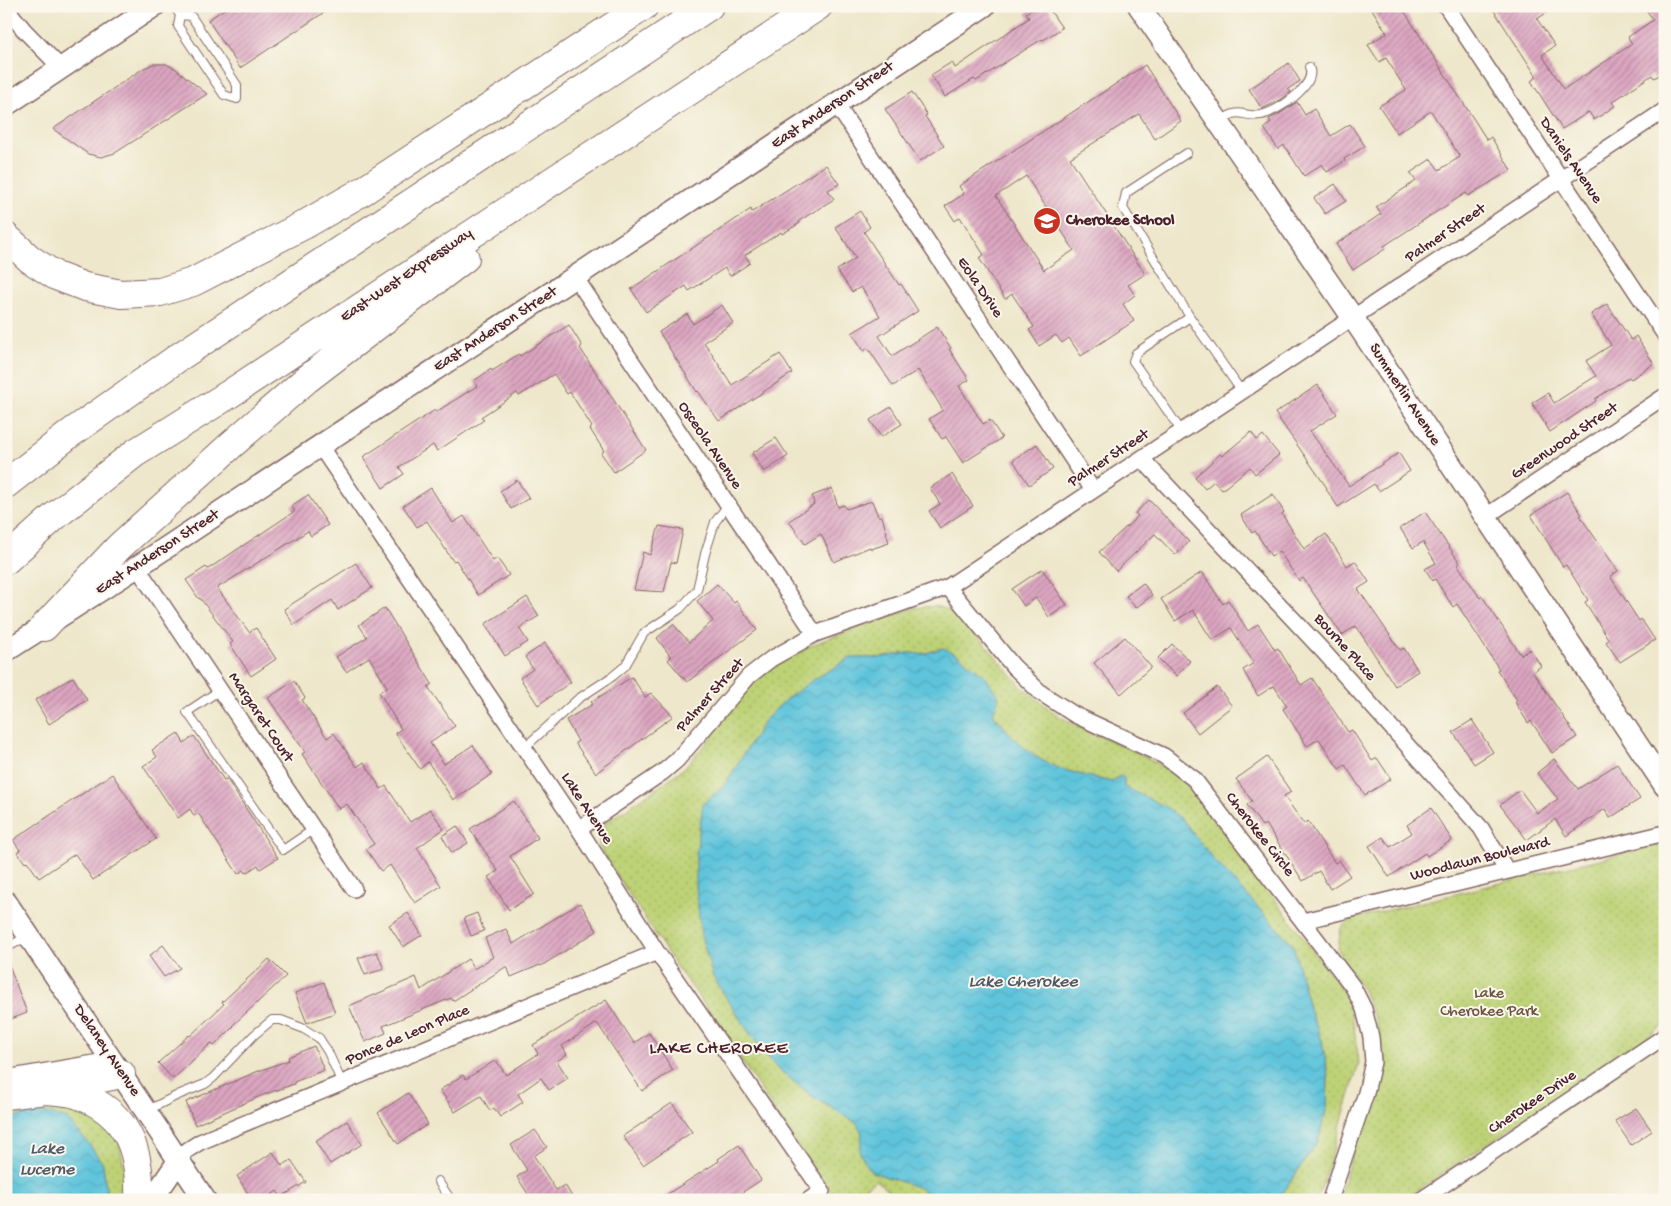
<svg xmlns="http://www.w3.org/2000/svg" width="1671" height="1206" font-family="'Gochi Hand',sans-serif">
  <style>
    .park { fill: url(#park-dots); stroke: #847850 }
    .water { fill: url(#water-waves); stroke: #547283 }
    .building { fill: url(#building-hatch); fill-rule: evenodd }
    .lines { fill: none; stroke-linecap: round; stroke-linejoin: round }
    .lane-casing { stroke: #836563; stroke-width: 10 }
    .street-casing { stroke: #836563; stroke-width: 18 }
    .secondary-casing { stroke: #836563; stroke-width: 24 }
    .highway-casing { stroke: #836563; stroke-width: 30 }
    .lane { stroke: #fff; stroke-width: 8 }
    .street { stroke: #fff; stroke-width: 15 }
    .secondary { stroke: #fff; stroke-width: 21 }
    .highway { stroke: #fff; stroke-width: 28 }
    .labels { text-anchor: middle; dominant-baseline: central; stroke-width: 4; stroke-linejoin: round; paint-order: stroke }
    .street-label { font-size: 16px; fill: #4a1f2b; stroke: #fbf7ec }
    .poi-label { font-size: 16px; font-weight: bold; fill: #4a1f2b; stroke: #fbf7ec; text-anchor: start }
    .park-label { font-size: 16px; fill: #6c5542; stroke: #fbf7ec }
    .water-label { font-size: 18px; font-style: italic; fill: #515969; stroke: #fbf7ec }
    .neighbourhood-label { font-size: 18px; letter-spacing: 1px; fill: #4a1f2b; stroke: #fbf7ec }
  </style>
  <defs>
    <pattern id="park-dots" width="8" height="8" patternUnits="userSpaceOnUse" patternTransform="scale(1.25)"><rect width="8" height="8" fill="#bdd276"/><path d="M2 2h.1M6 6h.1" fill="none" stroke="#a4b466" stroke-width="1.8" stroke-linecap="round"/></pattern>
    <pattern id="water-waves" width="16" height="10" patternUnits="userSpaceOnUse" patternTransform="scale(1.25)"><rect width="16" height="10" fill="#5ec4db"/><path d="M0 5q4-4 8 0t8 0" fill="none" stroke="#53a8bc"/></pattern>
    <pattern id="building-hatch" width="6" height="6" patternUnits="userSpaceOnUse" patternTransform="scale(1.25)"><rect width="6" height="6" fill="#dca6c1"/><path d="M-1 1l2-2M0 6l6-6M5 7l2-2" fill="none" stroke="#b4879d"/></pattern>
  </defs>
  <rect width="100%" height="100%" fill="#fbf7ec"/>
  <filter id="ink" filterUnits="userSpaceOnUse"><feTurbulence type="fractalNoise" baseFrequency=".02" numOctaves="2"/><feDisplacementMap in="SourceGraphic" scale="10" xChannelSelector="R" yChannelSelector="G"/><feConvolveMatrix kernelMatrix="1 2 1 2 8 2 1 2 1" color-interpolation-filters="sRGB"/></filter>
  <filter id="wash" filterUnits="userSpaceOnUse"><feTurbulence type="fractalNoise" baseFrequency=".0096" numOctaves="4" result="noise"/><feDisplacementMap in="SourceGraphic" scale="20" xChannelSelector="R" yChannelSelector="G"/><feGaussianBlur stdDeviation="1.12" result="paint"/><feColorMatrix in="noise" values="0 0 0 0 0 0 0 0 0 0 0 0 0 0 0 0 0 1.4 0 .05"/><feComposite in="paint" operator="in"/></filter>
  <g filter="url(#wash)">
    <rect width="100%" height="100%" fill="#eee7cb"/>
    <path class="park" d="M936,606L959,614L1022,687L1054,713L1074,725L1135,751L1180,777L1205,806L1350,1000L1359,1063L1327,1171L1317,1200H1278L1318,1141L1327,1107L1328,1077L1322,1040L1310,1012L1293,945L1213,859L1182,819L1124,787V779L1119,776L1111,782C1092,777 1070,773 1051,765C1026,754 1009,734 993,713L999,697L984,675L958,655L942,648L923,654L907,653L878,658H851L813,680L784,701L765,720L724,786L703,804L701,935L713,977L748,1031L775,1066L813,1097L857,1123L862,1133L860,1154L872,1172L920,1188L935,1200H899L876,1180L844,1200H838L813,1169L700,998L678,969L603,854L599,844L604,824L660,786L684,768L711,738L732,708L760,675L794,653L822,641L913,608Z
      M1662,844L1665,846V1025L1403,1200H1338L1379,1067L1377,1025L1363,990L1341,958L1338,948L1341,928L1352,919Z
      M44,1100L103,1116L119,1142L131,1200H107L103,1164L89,1144L67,1119L32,1113L6,1119V1105Z"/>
    <path class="water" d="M943,648L958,655L984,675L999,697L993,714C1009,734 1026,754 1051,765C1070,773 1092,777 1111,782L1122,776L1124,778V787L1164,806L1182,819L1213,859L1293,945L1310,1012L1322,1040L1328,1077L1327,1107L1318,1141L1278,1200H935L920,1188L872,1172L860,1154L862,1133L857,1123L813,1097L775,1066L748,1031L713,977L701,935L696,886V854L703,804L724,786L765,720L784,701L813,680L851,658H878L907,653L923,654Z
      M32,1113H47L67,1119L89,1144L103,1164L107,1200H6V1119Z"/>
    <g id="blocks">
      <path class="building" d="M229,6H334L240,68L208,20Z
        M1037,6H1047L1062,28L1043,40L1042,39L976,81L974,79L945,97L931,75L952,62L955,68L1029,18L1026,13Z
        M1370,6H1401L1487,140L1491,137L1511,170L1468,196L1466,193L1436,212L1384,246L1385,249L1353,270L1336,244L1381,214L1376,207L1416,181L1410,173L1431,159L1439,170L1460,157L1431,111L1397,133L1379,106L1406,90L1386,58L1379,62L1368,45L1387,33Z
        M1491,6H1557L1537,19L1555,46L1542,55L1564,89L1632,44L1628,37L1653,20L1644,6H1665V72L1654,78L1652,75L1612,102L1615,106L1594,120L1589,112L1562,129L1531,81L1537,77Z
        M1289,63L1300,81L1288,89L1291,92L1282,99L1262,109L1249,89Z
        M153,64H166L176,69L207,94L115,153L101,157L88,154L53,129L144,68Z
        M1145,65L1181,121L1155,139L1139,114L1070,158L1145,274L1128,285L1135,295L1123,304L1134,321L1081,356L1069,338L1062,343L1056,335L1039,346L1029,330L1034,327L1012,294L1005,299L979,258L984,255L960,217L955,221L945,206L964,194L959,186ZM1026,176L1074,250L1044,270L996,196Z
        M912,92L927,115L925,116L944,146L920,161L885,109Z
        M1297,102L1305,115L1314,109L1331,136L1350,124L1365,146L1344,159L1345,161L1327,172L1322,164L1304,176L1284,145L1278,149L1264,128L1271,123L1269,119L1279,114Z
        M826,165L839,184L828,190L834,199L799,221L800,223L782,234L781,232L745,255L750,263L730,276L725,268L689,291L686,286L646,312L631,289L751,209L752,212Z
        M1335,184L1346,201L1325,214L1314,198Z
        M860,211L870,227L864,232L899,285L901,284L918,311L879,336L892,356L937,327L951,348L949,349L969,380L959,386L983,424L990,420L1002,438L963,463L946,437L942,439L929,419L943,410L918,370L893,386L868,348L864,351L852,333L880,316L861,287L852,292L837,270L856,258L835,227Z
        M1607,304L1631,340L1636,336L1654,364L1631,379L1629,377L1595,399L1596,401L1550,432L1532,403L1548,393L1554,403L1596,376L1586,361L1611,345L1591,314Z
        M722,305L733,323L704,342L732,385L780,354L792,373L719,421L698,391L697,392L659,332L687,314L693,324Z
        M569,325L582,346L580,348L646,450L614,472L601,453L604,451L590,429L592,427L570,392L567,394L554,374L519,396L517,393L481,417L484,420L437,451L433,445L399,467L404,474L383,488L363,457L435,410L436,412L477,386L474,381L491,369L492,371L519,354L520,356Z
        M1318,385L1337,414L1310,431L1349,486L1399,453L1410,471L1379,491L1374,484L1338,507L1326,489L1327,488L1275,413Z
        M891,407L902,424L881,437L870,420Z
        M1251,432L1257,440L1263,435L1279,455L1255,474L1250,467L1222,490L1214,481L1205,489L1195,477L1220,454L1222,456Z
        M776,438L788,456L764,472L752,453Z
        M1037,444L1053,469L1029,485L1013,460Z
        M952,474L973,506L940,528L929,511L940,504L930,488Z
        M517,480L529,498L511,509L500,491Z
        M431,488L453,523L464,516L493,561L497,558L509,575L478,595L456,560L453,561L427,521L417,527L403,506Z
        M832,488L838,507L844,505L846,509L872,501L878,516H882L889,543L871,549L870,547L834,562L821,534L805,544L789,521L814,504L812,496Z
        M1567,492L1582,515L1580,516L1618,571L1610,576L1639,621L1641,619L1655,640L1620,662L1606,642L1609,640L1585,602L1588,600L1566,565L1563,567L1531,515Z
        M1273,494L1284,512L1282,514L1304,549L1326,534L1347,566L1355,561L1369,582L1358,589L1400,650L1404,648L1418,671L1395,686L1356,626L1342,635L1303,578L1299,581L1279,551L1271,556L1255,531L1252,533L1241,515Z
        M308,495L328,525L311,536L308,531L217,588L249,632L256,628L276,659L251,676L230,644L233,642L200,598L199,599L186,580L206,567L208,569L295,511L291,506Z
        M1149,500L1189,542L1175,555L1155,534L1116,571L1099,552L1138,516L1135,513Z
        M1425,512L1460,563L1458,565L1480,598L1482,596L1521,655L1530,649L1541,666L1533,672L1577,737L1552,753L1531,721L1528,723L1515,702L1517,700L1497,670L1499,669L1457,604L1453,607L1435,579L1433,581L1425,569L1436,563L1423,542L1413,548L1400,528Z
        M659,526L683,530L676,563L671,562L664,592L634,590L643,552L650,555Z
        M356,563L372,588L338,610L332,600L294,625L284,609Z
        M1042,569L1067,605L1049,617L1036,598L1024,606L1012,589Z
        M1202,572L1223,604L1228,600L1248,631L1258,624L1275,650L1278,648L1301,685L1312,678L1348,732L1352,730L1372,761L1377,758L1391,779L1365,795L1345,765L1339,769L1319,739L1307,746L1283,709L1287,706L1274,686L1258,696L1243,670L1254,663L1231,628L1212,640L1193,610L1175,621L1161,599Z
        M1143,583L1152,595L1136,608L1126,596Z
        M717,584L734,603L736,601L757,630L687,682L668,660L671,657L657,638L673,624L689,642L713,621L697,601Z
        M527,597L539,616L519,628L528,642L505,656L485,624Z
        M385,608L432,684L428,687L455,726L430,743L444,764L473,745L492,774L453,800L428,762L420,769L395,733L401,729L379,692L387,687L369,657L346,672L336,657L367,637L359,625Z
        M1125,637L1151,667L1121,694L1094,663Z
        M545,643L571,682L538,705L520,678L533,669L525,657Z
        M1172,644L1190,661L1176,676L1158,658Z
        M73,677L87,700L49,724L35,700Z
        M632,677L645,697L651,693L673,716L596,773L575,743L578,741L566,720L593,704L591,702Z
        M294,681L305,698L302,700L327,738L334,733L357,767L364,762L381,789L386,786L410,822L430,809L444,829L417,848L441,886L415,903L390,865L381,871L366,849L374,844L347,804L339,809L302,754L305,752L268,698Z
        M1217,687L1232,706L1198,733L1183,713Z
        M1472,720L1493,752L1474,764L1453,732Z
        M178,733L184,743L194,736L224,780L226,779L228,781L278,858L260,869L258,865L246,873L244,870L238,874L198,813L194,816L190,809L178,818L143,766L157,757L152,750Z
        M1267,757L1291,792L1284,796L1304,824L1308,821L1335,863L1339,860L1350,876L1330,889L1319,871L1303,881L1266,824L1262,826L1247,805L1252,801L1236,779Z
        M1554,759L1578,789L1617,764L1640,799L1610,818L1605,809L1566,836L1555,819L1527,840L1500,805L1520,790L1537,813L1558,799L1537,773Z
        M112,774L156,839L93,880L75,854L39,878L27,861L25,863L17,852L20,850L13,840Z
        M514,801L538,838L510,856L534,894L509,910L488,877L498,871L470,829Z
        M1431,808L1452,840L1427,856L1425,853L1389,877L1369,846L1383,837L1390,847L1412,833L1407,825Z
        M457,826L468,843L452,853L442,836Z
        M580,903L597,931L541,966L540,965L511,977L507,966L453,1001L451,998L383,1026L386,1033L365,1042L349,1006L416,977L421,990L468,959L474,969L493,957L485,938L506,929L513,944Z
        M408,913L422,935L403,947L389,925Z
        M477,913L484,931L471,936L464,918Z
        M163,945L180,968L164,977L149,956Z
        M377,952L384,969L365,975L358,958Z
        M269,959L286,976L233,1025L234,1026L214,1046L211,1043L173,1079L158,1063L189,1035L190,1036L224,1004L222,1002Z
        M6,960H7L27,1013L6,1021Z
        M324,982L335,1013L307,1023L295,993Z
        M606,1000L634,1043L649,1033L673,1070L642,1091L597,1023L562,1046L567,1054L557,1061L568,1078L549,1090L541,1078L518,1094L523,1102L500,1117L494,1108L490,1111L481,1096L455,1112L440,1090L463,1075L466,1079L496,1060L506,1075L538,1054L533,1045Z
        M314,1046L324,1070L294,1082V1084L263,1095L195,1125L186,1102L256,1072L289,1060L288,1057Z
        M408,1093L428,1124L398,1144L378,1113Z
        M672,1103L692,1132L643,1165L623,1136Z
        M1636,1108L1652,1131L1631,1145L1615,1121Z
        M347,1121L362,1144L330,1164L315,1141Z
        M535,1130L547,1147L534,1156L556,1190L565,1185L574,1200H532L517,1177L527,1170L511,1145Z
        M739,1145L761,1180L731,1200H658L719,1161L718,1159Z
        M273,1152L282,1166L291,1160L306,1182L281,1197L277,1191L264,1200H252L237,1176Z"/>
    </g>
  </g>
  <g filter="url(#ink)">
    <use href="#blocks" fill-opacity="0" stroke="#836563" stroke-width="1"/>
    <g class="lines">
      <g class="lane-casing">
        <path id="lane" d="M174,6L180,15L178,26L224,95L237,99V85L191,16L180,15
          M1220,121C1242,106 1241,118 1261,115C1277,112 1318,85 1309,67
          M1190,317L1242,392
          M1182,432L1133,361L1136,353L1190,317L1123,208L1126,193L1187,153
          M220,690L187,712L283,850L314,829
          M524,748L578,699L613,676L625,666L644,633L680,609L697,590L705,554L715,522L728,505
          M6,948L26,937
          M148,1110L178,1095L205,1084L213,1078L254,1035L272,1020H281L302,1028L319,1038L328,1052L342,1083
          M438,1181L451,1200"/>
      </g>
      <g class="street-casing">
        <path id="street" d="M1446,6L1665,335
          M6,8L24,30L61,68
          M836,104L1093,490
          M575,277L815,634
          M320,446L579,829L657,952L822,1191L809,1200
          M1142,459L1323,651L1481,828L1507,871
          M1485,517L1665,396
          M137,567L354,889
          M948,587L1013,666L1041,693L1075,715L1164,756L1194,779L1353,987L1364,1009L1371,1037L1373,1062L1366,1093L1330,1200
          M579,829L663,772L677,760L749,676L771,659L815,634L948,587L1665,110
          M1303,921L1665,833
          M6,1078L112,1060
          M179,1160L186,1151L200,1142L657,952
          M1421,1200L1665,1036"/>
      </g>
      <g class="secondary-casing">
        <path id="secondary" d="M1139,6L1353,318L1665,786
          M6,105L154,6
          M6,651L137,567L984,6
          M6,902L205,1200
          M152,1200L179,1160"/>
      </g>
      <g class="highway-casing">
        <path id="highway" d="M6,237L30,259L56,276L85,287L121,294L160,292L193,282L304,225L363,191L644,6
          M6,484L71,433L179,357L709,6
          M6,560L55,516L135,453L228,395L818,6
          M44,627L119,547L231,445L307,379L465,258
          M45,1090C56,1091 69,1091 79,1095C128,1113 141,1151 139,1200
          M6,1095L45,1090L121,1074"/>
      </g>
      <use href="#lane" class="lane"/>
      <use href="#street" class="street"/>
      <use href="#secondary" class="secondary"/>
      <use href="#highway" class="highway"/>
    </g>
  </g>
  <defs>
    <g id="school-disc" transform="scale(1.4375)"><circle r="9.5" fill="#c8321e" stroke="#fbf7ec"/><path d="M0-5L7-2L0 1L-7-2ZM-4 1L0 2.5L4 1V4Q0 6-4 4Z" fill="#fff"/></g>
  </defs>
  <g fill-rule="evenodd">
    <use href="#school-disc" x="1047" y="221"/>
  </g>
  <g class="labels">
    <g class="street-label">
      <text transform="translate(833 106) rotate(-34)">East Anderson Street</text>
      <text transform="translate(1570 161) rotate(56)">Daniels Avenue</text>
      <text transform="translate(1446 234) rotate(-34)">Palmer Street</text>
      <text transform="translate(407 276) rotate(-34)">East-West Expressway</text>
      <text transform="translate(979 288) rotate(56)">Eola Drive</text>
      <text transform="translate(496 330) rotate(-33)">East Anderson Street</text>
      <text transform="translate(1404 395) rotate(57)">Summerlin Avenue</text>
      <text transform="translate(1565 442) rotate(-34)">Greenwood Street</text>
      <text transform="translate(709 446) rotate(56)">Osceola Avenue</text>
      <text transform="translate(1109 459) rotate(-33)">Palmer Street</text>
      <text transform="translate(158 553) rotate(-33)">East Anderson Street</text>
      <text transform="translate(1344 648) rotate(48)">Bourne Place</text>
      <text transform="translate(711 696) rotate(-48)">Palmer Street</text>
      <text transform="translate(260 718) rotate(56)">Margaret Court</text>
      <text transform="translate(586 809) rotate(57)">Lake Avenue</text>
      <text transform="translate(1259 835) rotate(52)">Cherokee Circle</text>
      <text transform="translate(1480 860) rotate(-14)">Woodlawn Boulevard</text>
      <text transform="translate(408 1036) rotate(-23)">Ponce de Leon Place</text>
      <text transform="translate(106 1051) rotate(56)">Delaney Avenue</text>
      <text transform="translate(1533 1103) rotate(-34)">Cherokee Drive</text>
    </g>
    <g class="poi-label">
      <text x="1066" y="221">Cherokee School</text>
    </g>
    <g class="park-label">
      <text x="1489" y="994">Lake<tspan x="1489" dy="18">Cherokee Park</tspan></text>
    </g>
    <g class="water-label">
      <text x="1023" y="982">Lake Cherokee</text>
      <text x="47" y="1149">Lake<tspan x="47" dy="21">Lucerne</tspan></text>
    </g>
    <g class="neighbourhood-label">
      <text x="719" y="1049">LAKE CHEROKEE</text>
    </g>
  </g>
  <rect width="1671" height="1206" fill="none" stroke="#fbf7ec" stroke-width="25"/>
</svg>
